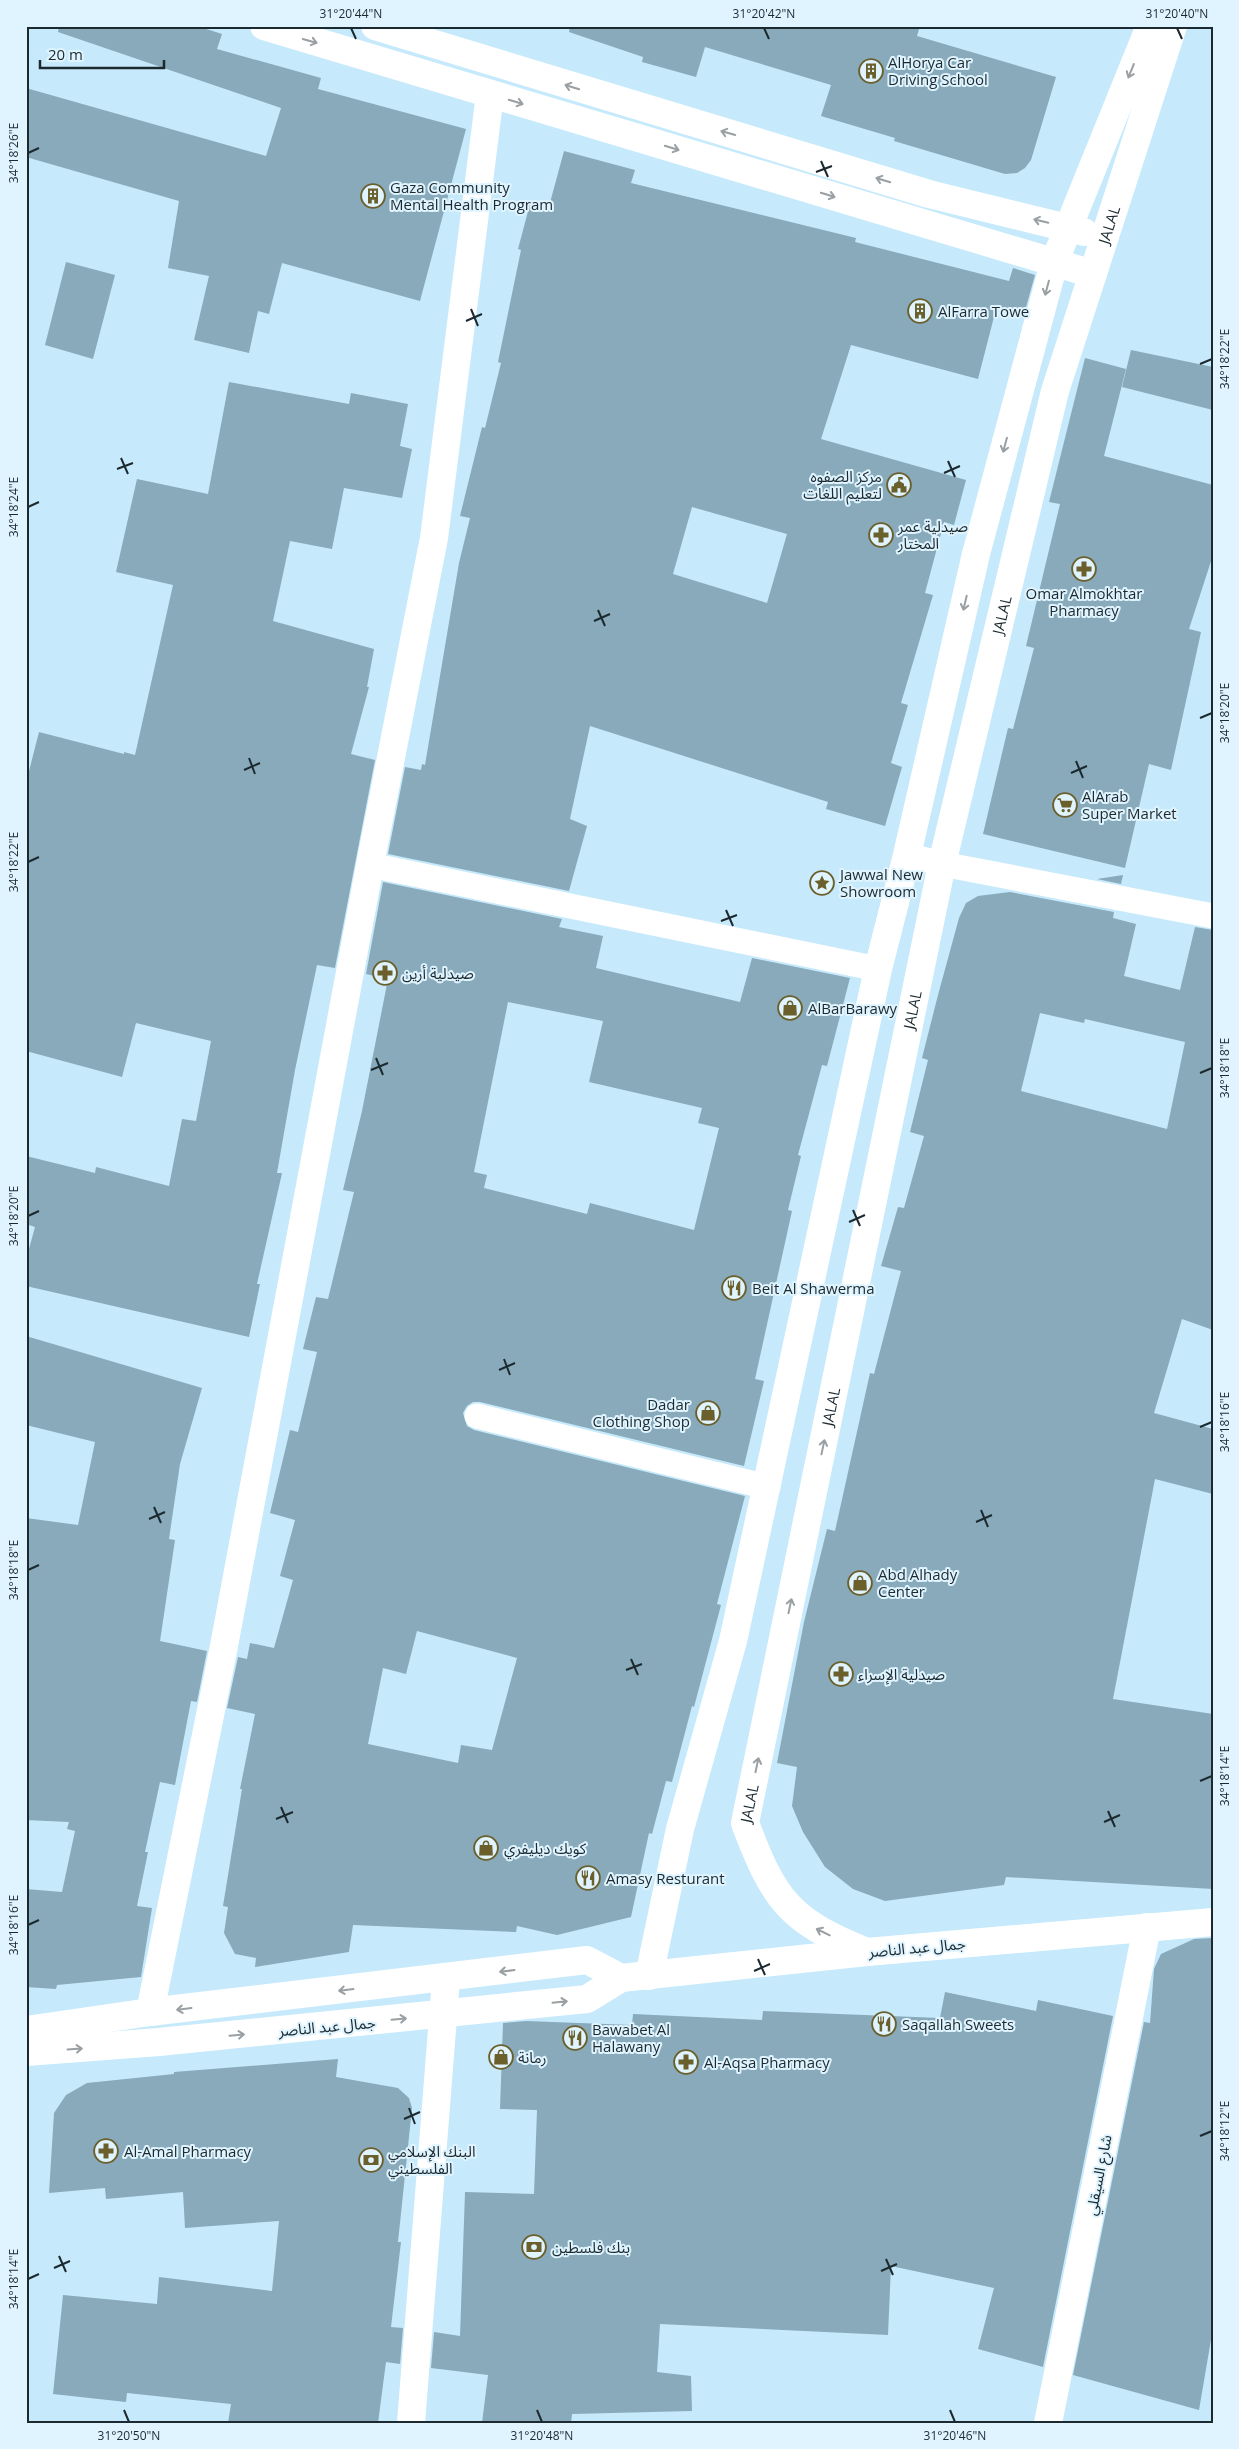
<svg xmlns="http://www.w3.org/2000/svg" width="1239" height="2449" font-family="'Open Sans','Noto Sans Arabic',sans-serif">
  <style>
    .building { fill: #88aaba; fill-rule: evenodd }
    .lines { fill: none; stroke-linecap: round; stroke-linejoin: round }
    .lane { stroke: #fff; stroke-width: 25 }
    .street { stroke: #fff; stroke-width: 28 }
    .secondary { stroke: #fff; stroke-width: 28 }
    .oneway { stroke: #999fa2 }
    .ticks { fill: none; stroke: #1c2a30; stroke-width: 2 }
    .labels { text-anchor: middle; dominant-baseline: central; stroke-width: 4; stroke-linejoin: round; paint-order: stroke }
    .poi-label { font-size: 15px; fill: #1c2a30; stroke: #dff4ff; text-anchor: start }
    .street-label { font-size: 15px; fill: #1c2a30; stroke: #dff4ff }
    .neatline { fill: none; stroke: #1c2a30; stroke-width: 2 }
    .ticks-label { font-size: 12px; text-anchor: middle; fill: #1c2a30 }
  </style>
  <rect width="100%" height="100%" fill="#c6eafb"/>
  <path class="building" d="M59,26H197L222,34L217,49L321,78L318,89L466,129L420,301L282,263L269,314L258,311L249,353L194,340L209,276L168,268L179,201L26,157V88L266,156L281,108L58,32Z
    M570,26H920L917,36L1056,77L1031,160L1025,168L1017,173L1005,174L894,141L895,138L821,116L831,85L705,47L696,77L642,62L643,57L569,32Z
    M564,151L635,170L631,183L856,238L855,242L1009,281L1013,268L1035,275L1023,318L996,309L978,379L851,345L821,439L966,480L954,525L944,522L925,593L933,595L901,703L908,705L891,763L902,767L885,826L826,809L828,802L590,726L570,819L587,826L569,891L388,854L405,767L421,770L422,764L425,765L459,563L470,518L460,516L482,427L485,428L501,363L498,362L521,250L518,249L530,204L548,210ZM692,507L787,534L767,603L673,574Z
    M66,262L115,275L93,359L45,345Z
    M1131,350L1213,367V410L1122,387Z
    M1085,358L1126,369L1104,456L1213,485V555L1189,629L1201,632L1171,770L1149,764L1125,868L983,834L1008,728L1013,729L1034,648L1026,646L1060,504L1049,502Z
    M229,382L349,404L351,393L408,404L400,446L412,449L402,498L344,488L332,549L290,541L273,621L374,649L367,687H369L351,754L375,760L335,968L317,965L295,1070L277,1173H282L257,1284H260L249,1337L26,1286V1260L35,1227L26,1224V1156L95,1173L96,1167L169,1186L182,1119L196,1121L211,1041L136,1023L122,1077L26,1051V783L39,732L124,754V752L135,755L173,585L116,572L137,479L208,494Z
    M1123,875L1121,884L1097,879Z
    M383,882L562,919L559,927L603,936L596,968L740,1002L752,958L850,978L827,1066L822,1065L798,1155L801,1156L788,1210L792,1211L755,1379L764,1381L744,1466L480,1402H473L467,1406L463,1413L467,1426L474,1430L745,1496L717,1604L721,1605L694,1707L692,1706L672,1782L666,1781L652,1834L649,1833L631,1917L557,1935L517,1926L516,1932L353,1925L349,1952L255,1967L256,1958L235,1954L224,1933L228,1907L223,1906L242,1789H240L255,1714L227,1708L238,1657L247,1659L250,1643L274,1648L293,1580L280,1576L295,1520L270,1513L290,1430L298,1432L317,1352L303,1349L316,1297L328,1299L354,1192L343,1190L362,1111L388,979L366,974ZM508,1002L603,1021L589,1082L702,1108L698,1123L719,1128L694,1230L590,1203L587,1214L484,1188L487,1175L474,1172ZM417,1631L517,1658L492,1750L461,1745L458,1763L368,1744L383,1668L406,1674Z
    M1010,892L1114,912L1113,918L1136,924L1124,976L1180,990L1195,927L1213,930V1330L1182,1319L1154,1413L1213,1429V1494L1155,1479L1113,1699L1213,1714V1889L1006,1877L1004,1885L885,1901L853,1889L825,1867L803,1832L792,1806L797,1767L777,1763L804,1622L827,1529L835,1531L870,1373L874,1374L901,1271L881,1266L898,1207L904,1208L924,1136L910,1132L928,1060L922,1058L938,995L959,918L966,903L978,896ZM1040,1013L1084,1023L1085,1019L1185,1042L1167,1129L1021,1091Z
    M26,1336L202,1388L180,1464L169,1539L175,1540L160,1641L207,1651L197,1702L191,1701L175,1785L160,1782L145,1852H148L137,1906L152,1908L141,1977L57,1985L56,1989L26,1987V1889L62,1892L75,1831L67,1829L69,1822L26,1820V1518L78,1525L95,1442L26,1425Z
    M1213,1938V2328L1199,2410L1073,2375L1144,2022L1150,2023L1154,1969L1161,1954L1194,1939Z
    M945,1992L1036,2011L1038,2000L1113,2016L1043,2367L978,2349L994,2288L891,2266L888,2335L660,2324L657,2372L691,2376L692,2411L572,2414L571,2423H482L488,2375L431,2368L434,2332L460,2336L465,2192L534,2194L537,2110L500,2109L503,2023L526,2021L632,2025L633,2014L762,2020L763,2011L940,2018Z
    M338,2059L336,2077L398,2088L409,2098L412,2108L398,2242H401L391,2327L403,2328L400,2364L386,2362L378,2423H228L231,2404L127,2393L126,2402L53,2394L63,2295L157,2304L159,2277L272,2291L279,2221L185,2228L183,2192L106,2199L105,2188L49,2193L54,2113L66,2095L87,2083L174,2074V2072Z"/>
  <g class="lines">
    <path class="lane" d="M907,855L942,864L1213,916
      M370,865L878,969
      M477,1416L768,1487"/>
    <path class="street" d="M150,2012L224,1646L370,865L434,538L490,94
      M411,2423L446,1979
      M1048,2423L1147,1927"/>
    <g class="secondary">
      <path d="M264,26L1093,274"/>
      <path d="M375,26L929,194L1084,232"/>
      <path id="s1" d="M867,1952C789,1921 774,1900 745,1823L942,864L1055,391L1173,26"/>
      <path d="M649,1976L680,1829L733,1641L878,969L907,855L976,554L1054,263L1150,26"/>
      <path d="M26,2030L150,2012L587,1960L621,1978"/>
      <path d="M26,2052L159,2042L587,1999L621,1978L867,1952L1213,1922"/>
    </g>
  </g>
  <defs><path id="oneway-shaft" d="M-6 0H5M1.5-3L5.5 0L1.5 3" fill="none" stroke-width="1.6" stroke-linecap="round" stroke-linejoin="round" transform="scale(1.25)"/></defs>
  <g class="oneway">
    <use href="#oneway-shaft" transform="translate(310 41) rotate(16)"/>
    <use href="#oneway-shaft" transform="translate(1131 71) rotate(112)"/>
    <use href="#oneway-shaft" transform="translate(572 87) rotate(-163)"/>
    <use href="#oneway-shaft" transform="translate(516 102) rotate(17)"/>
    <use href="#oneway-shaft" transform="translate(728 133) rotate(-164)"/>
    <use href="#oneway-shaft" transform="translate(672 148) rotate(17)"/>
    <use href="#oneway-shaft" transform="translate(883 180) rotate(-163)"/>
    <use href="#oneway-shaft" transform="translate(828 195) rotate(17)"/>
    <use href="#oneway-shaft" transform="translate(1041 221) rotate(-167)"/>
    <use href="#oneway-shaft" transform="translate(1047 288) rotate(105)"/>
    <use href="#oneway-shaft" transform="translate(1005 445) rotate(105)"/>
    <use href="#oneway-shaft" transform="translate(965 603) rotate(103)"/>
    <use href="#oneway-shaft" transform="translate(823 1447) rotate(-78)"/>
    <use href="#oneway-shaft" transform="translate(790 1606) rotate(-78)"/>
    <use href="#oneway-shaft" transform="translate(757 1765) rotate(-78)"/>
    <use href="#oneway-shaft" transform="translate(823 1932) rotate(-154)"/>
    <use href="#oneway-shaft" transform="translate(507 1971) rotate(173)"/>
    <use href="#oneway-shaft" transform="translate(346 1990) rotate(173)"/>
    <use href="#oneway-shaft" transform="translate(560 2002) rotate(-6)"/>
    <use href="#oneway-shaft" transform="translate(184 2009) rotate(173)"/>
    <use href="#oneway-shaft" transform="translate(399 2019) rotate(-5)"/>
    <use href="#oneway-shaft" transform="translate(237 2035) rotate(-5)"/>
    <use href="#oneway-shaft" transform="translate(75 2049) rotate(-4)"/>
  </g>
  <path class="ticks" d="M351,28L356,39M764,28L769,39M1177,28L1182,39M28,153L39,148M821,161L828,177M816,172L832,166M471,309L478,326M466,321L482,314M1200,364L1212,359M121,458L128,474M948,461L955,477M117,469L133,463M944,473L960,466M28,507L39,502M598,610L605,626M594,621L610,614M1200,718L1212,713M249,758L255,774M1076,761L1083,778M244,770L260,763M1071,773L1087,766M28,862L39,857M726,910L733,926M721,921L737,915M376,1058L383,1075M371,1070L388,1063M1200,1073L1212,1068M853,1210L860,1226M28,1216L39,1211M849,1222L865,1215M504,1359L510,1375M499,1370L515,1363M1200,1427L1212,1422M154,1507L161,1523M981,1510L988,1527M149,1519L165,1512M976,1522L992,1515M28,1570L39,1565M631,1659L638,1675M626,1670L642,1664M1200,1781L1212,1776M281,1807L288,1823M1108,1811L1115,1827M276,1819L293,1812M1104,1822L1120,1815M28,1925L39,1920M758,1959L765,1975M754,1971L770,1964M409,2108L415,2124M404,2119L420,2112M1200,2136L1212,2131M59,2256L66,2272M886,2259L893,2275M54,2268L70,2261M881,2271L897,2264M28,2279L39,2274M124,2410L129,2422M537,2410L542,2422M950,2410L955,2422"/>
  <defs>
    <g id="building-ring" transform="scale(1.25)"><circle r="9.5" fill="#dff4ff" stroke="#6b5f2c" stroke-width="1.5"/><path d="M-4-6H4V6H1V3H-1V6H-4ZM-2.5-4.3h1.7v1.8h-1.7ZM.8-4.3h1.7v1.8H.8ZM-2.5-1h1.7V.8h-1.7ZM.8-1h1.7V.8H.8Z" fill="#6b5f2c"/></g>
    <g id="civic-ring" transform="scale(1.25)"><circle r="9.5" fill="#dff4ff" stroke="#6b5f2c" stroke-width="1.5"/><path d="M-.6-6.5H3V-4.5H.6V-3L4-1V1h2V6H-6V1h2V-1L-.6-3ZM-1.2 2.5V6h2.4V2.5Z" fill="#6b5f2c"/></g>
    <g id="pharmacy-ring" transform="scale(1.25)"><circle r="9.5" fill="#dff4ff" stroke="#6b5f2c" stroke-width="1.5"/><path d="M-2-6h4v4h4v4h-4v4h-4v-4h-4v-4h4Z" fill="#6b5f2c"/></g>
    <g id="supermarket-ring" transform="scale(1.25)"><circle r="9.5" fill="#dff4ff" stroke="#6b5f2c" stroke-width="1.5"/><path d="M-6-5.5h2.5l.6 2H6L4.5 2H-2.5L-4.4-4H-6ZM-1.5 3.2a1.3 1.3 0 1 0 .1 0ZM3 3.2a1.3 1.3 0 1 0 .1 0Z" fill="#6b5f2c"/></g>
    <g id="sight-ring" transform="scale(1.25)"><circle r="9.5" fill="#dff4ff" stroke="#6b5f2c" stroke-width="1.5"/><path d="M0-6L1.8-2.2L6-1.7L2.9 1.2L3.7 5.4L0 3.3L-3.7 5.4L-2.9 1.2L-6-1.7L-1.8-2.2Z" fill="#6b5f2c"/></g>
    <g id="shop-ring" transform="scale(1.25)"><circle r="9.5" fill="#dff4ff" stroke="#6b5f2c" stroke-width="1.5"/><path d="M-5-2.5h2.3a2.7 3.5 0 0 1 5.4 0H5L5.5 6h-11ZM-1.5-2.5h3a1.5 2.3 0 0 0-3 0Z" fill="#6b5f2c"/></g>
    <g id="restaurant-ring" transform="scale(1.25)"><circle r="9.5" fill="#dff4ff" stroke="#6b5f2c" stroke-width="1.5"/><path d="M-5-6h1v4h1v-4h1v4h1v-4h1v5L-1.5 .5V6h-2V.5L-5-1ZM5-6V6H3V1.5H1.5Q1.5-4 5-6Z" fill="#6b5f2c"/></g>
    <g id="bank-ring" transform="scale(1.25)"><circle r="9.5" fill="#dff4ff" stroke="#6b5f2c" stroke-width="1.5"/><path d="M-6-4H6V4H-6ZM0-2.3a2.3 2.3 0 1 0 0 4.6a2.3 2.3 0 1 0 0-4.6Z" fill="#6b5f2c"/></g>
  </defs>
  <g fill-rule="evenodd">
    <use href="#building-ring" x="871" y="71"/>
    <use href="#building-ring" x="373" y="196"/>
    <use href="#building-ring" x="920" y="311"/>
    <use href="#civic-ring" x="899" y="485"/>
    <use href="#pharmacy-ring" x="881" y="535"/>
    <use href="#pharmacy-ring" x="1084" y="569"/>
    <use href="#supermarket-ring" x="1065" y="805"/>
    <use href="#sight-ring" x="822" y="883"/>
    <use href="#pharmacy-ring" x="385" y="973"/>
    <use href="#shop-ring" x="790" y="1008"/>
    <use href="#restaurant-ring" x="734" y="1288"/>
    <use href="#shop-ring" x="708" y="1413"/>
    <use href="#shop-ring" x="860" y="1583"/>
    <use href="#pharmacy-ring" x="841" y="1674"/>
    <use href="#shop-ring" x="486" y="1848"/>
    <use href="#restaurant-ring" x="588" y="1878"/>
    <use href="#restaurant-ring" x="884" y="2024"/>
    <use href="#restaurant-ring" x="575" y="2038"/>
    <use href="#shop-ring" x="501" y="2057"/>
    <use href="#pharmacy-ring" x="686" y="2062"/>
    <use href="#pharmacy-ring" x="106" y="2151"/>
    <use href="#bank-ring" x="371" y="2160"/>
    <use href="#bank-ring" x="534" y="2247"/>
  </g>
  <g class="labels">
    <g class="poi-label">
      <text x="888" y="62">AlHorya Car<tspan x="888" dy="17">Driving School</tspan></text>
      <text x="390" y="187">Gaza Community<tspan x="390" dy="17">Mental Health Program</tspan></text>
      <text x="938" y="311">AlFarra Towe</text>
      <text x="882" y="476" text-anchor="end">مركز الصفوه<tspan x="882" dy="17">لتعليم اللغات</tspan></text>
      <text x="898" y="526">صيدلية عمر<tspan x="898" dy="17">المختار</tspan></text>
      <text x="1084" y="593" text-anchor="middle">Omar Almokhtar<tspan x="1084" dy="17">Pharmacy</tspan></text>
      <text x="1082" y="796">AlArab<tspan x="1082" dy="17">Super Market</tspan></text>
      <text x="840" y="874">Jawwal New<tspan x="840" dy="17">Showroom</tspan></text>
      <text x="402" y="973">صيدلية أرين</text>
      <text x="808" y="1008">AlBarBarawy</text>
      <text x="752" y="1288">Beit Al Shawerma</text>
      <text x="690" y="1404" text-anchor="end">Dadar<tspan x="690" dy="17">Clothing Shop</tspan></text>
      <text x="878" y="1574">Abd Alhady<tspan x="878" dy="17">Center</tspan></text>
      <text x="858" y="1674">صيدلية الإسراء</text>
      <text x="504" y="1848">كويك ديليفري</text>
      <text x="606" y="1878">Amasy Resturant</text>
      <text x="902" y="2024">Saqallah Sweets</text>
      <text x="592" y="2029">Bawabet Al<tspan x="592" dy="17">Halawany</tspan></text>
      <text x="518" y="2057">رمانة</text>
      <text x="704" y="2062">Al-Aqsa Pharmacy</text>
      <text x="124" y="2151">Al-Amal Pharmacy</text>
      <text x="388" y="2151">البنك الإسلامي<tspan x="388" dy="17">الفلسطيني</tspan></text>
      <text x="552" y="2247">بنك فلسطين</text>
    </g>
    <g class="street-label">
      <text stroke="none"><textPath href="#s1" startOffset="1826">JALAL</textPath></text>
      <text stroke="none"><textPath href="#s1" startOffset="1421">JALAL</textPath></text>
      <text stroke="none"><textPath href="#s1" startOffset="1016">JALAL</textPath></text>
      <text stroke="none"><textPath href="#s1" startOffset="611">JALAL</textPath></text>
      <text stroke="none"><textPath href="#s1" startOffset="206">JALAL</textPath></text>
      <text transform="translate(917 1947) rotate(-5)">جمال عبد الناصر</text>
      <text transform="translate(327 2026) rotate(-5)">جمال عبد الناصر</text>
      <text transform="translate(1098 2175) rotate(-79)">شارع السيقلي</text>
    </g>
  </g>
  <rect width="1239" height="2449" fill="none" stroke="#dff4ff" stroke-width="55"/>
  <path d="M40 60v8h124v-8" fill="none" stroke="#1c2a30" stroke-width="2.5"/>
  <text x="48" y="60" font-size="15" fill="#1c2a30" stroke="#dff4ff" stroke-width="4" paint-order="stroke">20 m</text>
  <rect x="28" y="28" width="1184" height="2394" class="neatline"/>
  <g class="ticks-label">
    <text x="351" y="18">31°20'44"N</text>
    <text x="764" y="18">31°20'42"N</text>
    <text x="1177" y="18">31°20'40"N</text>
    <text transform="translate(14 153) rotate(-90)" y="4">34°18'26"E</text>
    <text transform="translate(1225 359) rotate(-90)" y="4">34°18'22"E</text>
    <text transform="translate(14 507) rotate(-90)" y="4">34°18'24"E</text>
    <text transform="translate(1225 713) rotate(-90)" y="4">34°18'20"E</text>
    <text transform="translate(14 862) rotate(-90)" y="4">34°18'22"E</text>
    <text transform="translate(1225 1068) rotate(-90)" y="4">34°18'18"E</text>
    <text transform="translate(14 1216) rotate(-90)" y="4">34°18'20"E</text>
    <text transform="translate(1225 1422) rotate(-90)" y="4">34°18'16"E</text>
    <text transform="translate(14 1570) rotate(-90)" y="4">34°18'18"E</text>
    <text transform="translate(1225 1776) rotate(-90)" y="4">34°18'14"E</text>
    <text transform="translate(14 1925) rotate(-90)" y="4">34°18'16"E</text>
    <text transform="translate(1225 2131) rotate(-90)" y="4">34°18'12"E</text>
    <text transform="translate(14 2279) rotate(-90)" y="4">34°18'14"E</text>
    <text x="129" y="2440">31°20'50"N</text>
    <text x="542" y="2440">31°20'48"N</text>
    <text x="955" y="2440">31°20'46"N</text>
  </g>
</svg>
